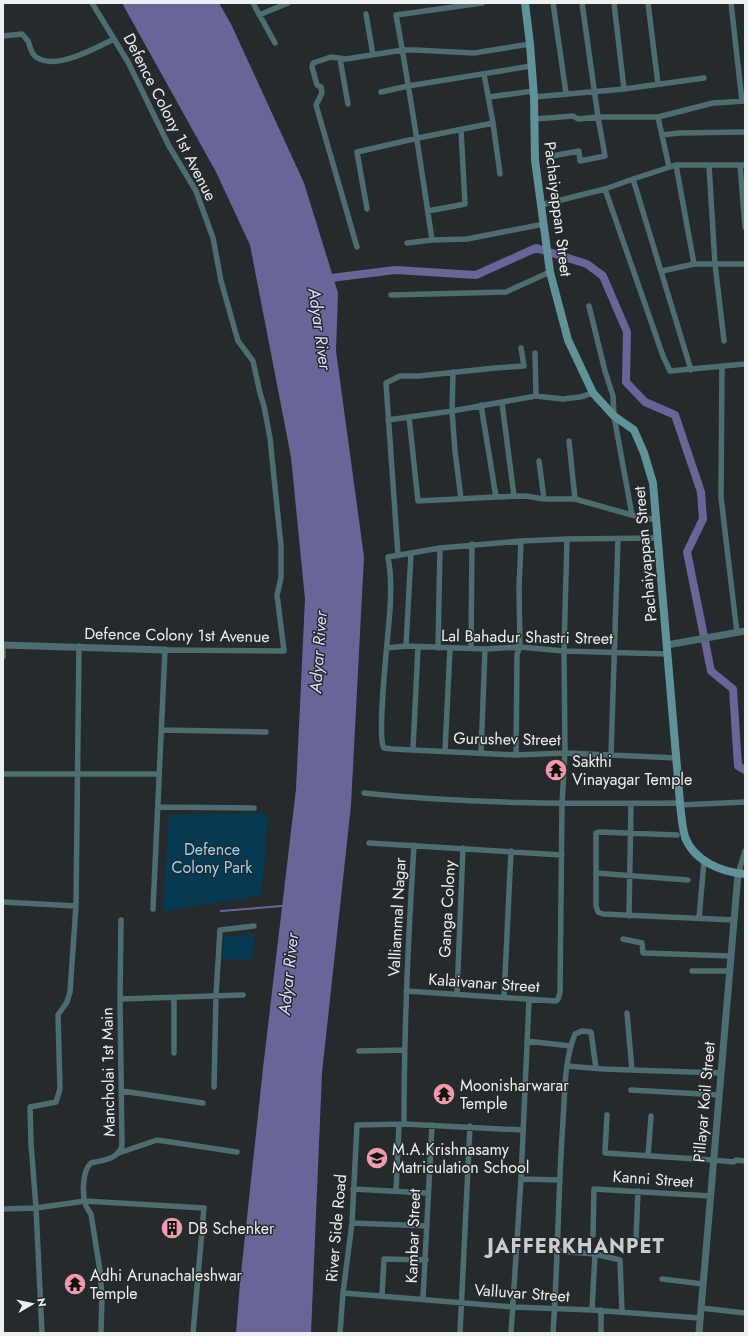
<svg xmlns="http://www.w3.org/2000/svg" width="748" height="1336" font-family="Jost,sans-serif">
  <style>
    .green { fill: #053a52 }
    .water { fill: #696599 }
    .lines { fill: none; stroke-linecap: round; stroke-linejoin: round }
    .stream { stroke: #696599; stroke-width: 2 }
    .canal { stroke: #696599; stroke-width: 8 }
    .minor { stroke: #4e6d71; stroke-width: 5.5 }
    .tertiary { stroke: #4e6d71; stroke-width: 7 }
    .secondary { stroke: #609299; stroke-width: 8 }
    .labels { text-anchor: middle; dominant-baseline: central; stroke-width: 3; stroke-linejoin: round; paint-order: stroke }
    .street-label { font-size: 16px; fill: #ecf0f2; stroke: #252a2d }
    .poi-label { font-size: 16px; fill: #ecf0f2; stroke: #252a2d; text-anchor: start }
    .park-label { font-size: 16px; fill: #8fd4fb; stroke: #252a2d }
    .water-label { font-size: 17px; font-style: italic; fill: #dfdeff; stroke: #252a2d }
    .district-label { font-size: 20px; font-weight: bold; letter-spacing: 1px; fill: #c7cdd1; stroke: #252a2d }
  </style>
  <rect width="100%" height="100%" fill="#252a2d"/>
  <path class="green" d="M268,813L266,831L265,863L260,896L163,911L169,815Z
    M255,934L252,959L222,960L224,937Z"/>
  <path class="water" d="M122,3H219L231,24L304,183L338,293L336,351L364,557L351,805L322,1073L311,1333H236L240,1283L263,1068L296,789L305,599L291,457L250,245L216,172Z"/>
  <g class="lines">
    <path class="stream" d="M221,911L282,906"/>
    <path class="canal" d="M323,279L395,270L476,275L536,248L587,264L603,276L627,332L626,382L645,402L675,415L701,492L703,519L687,552L711,671L733,689L738,766L745,770"/>
    <path class="minor" d="M92,3L128,62L169,146L196,191L213,238L221,281L238,341L253,361L260,393L264,406L270,438L281,546V578L277,595L284,651L165,650L153,909
      M253,3L275,43
      M553,3L566,93
      M614,3L624,89
      M648,3L658,84
      M731,3L742,101
      M366,14L373,55
      M259,15L288,3
      M3,36L22,34C24,36 26,39 28,41C30,46 31,54 36,57C56,71 95,48 114,39
      M340,59L348,104
      M484,74L493,123L500,174
      M381,92L408,86L531,66
      M489,97L533,91
      M534,97L624,89L704,78
      M658,117L669,167
      M535,119L573,116L578,119L598,117H658L713,103L745,101
      M662,135L679,133L745,132
      M552,156L579,151L580,161L605,156L598,117L582,3
      M676,165L694,264
      M709,165L715,264L724,341
      M740,165L745,227
      M633,179L691,370
      M605,189L663,356L670,371L745,364
      M541,205L605,189L633,179L676,165H745
      M367,209L357,152L418,138L493,123
      M428,211L465,204L461,130
      M432,240C421,165 410,90 396,15L482,3
      M407,243L432,240L467,239L544,224
      M357,247L316,105L322,93L321,87L317,85L312,67L313,63L331,57L346,59L403,50H415L474,53L530,44
      M662,271L694,264H745
      M391,295L506,292L550,272
      M589,306L605,371L613,396L614,416L632,515
      M535,353L536,396
      M722,366L721,497L737,633
      M453,372L452,411L455,451L461,499
      M502,403L514,496
      M481,405L496,497
      M409,417L418,501L496,497L526,496L544,499H575L632,515L656,520
      M388,420L452,411L536,396L563,399L580,397L593,393
      M569,441L575,499
      M539,461L544,499
      M658,538L567,539L521,541L440,548L388,557C391,572 391,593 390,609C389,630 376,737 384,748L392,749L516,755L565,753L677,758
      M398,555L386,383L400,376H419L495,368L524,366L521,348
      M406,646L411,553
      M387,648L406,646L485,649L520,647L564,651L667,654
      M438,648L440,548
      M471,648L472,544
      M3,657V645
      M162,730L266,732
      M413,749L418,647
      M445,751L450,648
      M481,753L485,649
      M516,755L517,654L520,647L519,589L521,541
      M611,755L618,539
      M3,774H159
      M364,793C469,804 575,804 680,803
      M680,805L745,802
      M158,807L254,808
      M677,835L600,832L596,833V906L598,912L603,914L734,920
      M369,843L562,855
      M596,873L688,880
      M738,874L745,851
      M3,902L76,906
      M629,916L631,804
      M699,918L704,861
      M623,939L642,943L643,953L731,956
      M692,971H730
      M406,991L556,1001L558,999L560,993L562,804L565,753L564,651L567,539
      M457,994L463,848
      M504,997L511,851
      M120,999L243,995
      M627,1013L632,1070
      M527,1041L570,1046
      M359,1051L404,1050
      M174,1053V998
      M567,1066L603,1069L720,1073
      M214,1087L216,995L220,930L254,926
      M631,1090L719,1095
      M122,1091L203,1103
      M607,1115L605,1153L713,1160L734,1162L736,1160L745,1161
      M404,1124C404,1031 408,938 414,845
      M119,1153L157,1140L237,1152
      M648,1156L651,1116
      M521,1179L559,1180
      M353,1189L427,1193
      M396,1191L399,1124
      M3,1209L36,1208L85,1201L204,1208L193,1333
      M352,1223L427,1226
      M593,1235L594,1189L710,1196
      M636,1239L638,1191
      M557,1251L595,1254L620,1260L622,1312
      M662,1279L703,1284
      M343,1293L513,1307L592,1310L700,1318
      M382,1296L384,1259L426,1260
      M423,1299L432,1125
      M701,1308L745,1313
      M592,1310L595,1254
      M601,1310V1333
      M42,1333L36,1208L31,1143L30,1107L56,1102L60,1089L58,1015L67,1002L70,992L76,906L79,646
      M101,1333L102,1297L100,1271L91,1214C89,1211 87,1208 86,1206C82,1195 82,1171 91,1163C94,1162 97,1162 100,1161C111,1159 118,1156 122,1146L120,999L121,920
      M340,1333L343,1293L352,1223L357,1125L404,1124L522,1130
      M460,1333L470,1126
      M511,1333L521,1179L529,1000
      M553,1333C558,1262 558,1191 563,1121C565,1092 564,1061 575,1034L582,1031L591,1032L596,1068"/>
    <path class="tertiary" d="M3,645L165,650
      M667,645L745,631
      M699,1333L738,874"/>
    <path class="secondary" d="M525,3L530,44L534,97L535,160L550,272L568,340L593,393L614,416L634,430L644,453L653,483L680,803C681,814 682,826 685,837C694,861 721,872 745,874"/>
  </g>
  <defs>
    <g id="temple-disc" transform="scale(1.15)"><circle r="9.5" fill="#f29aad" stroke="#252a2d"/><path d="M0-6L5-2H3V0L6.5 2.5H4V6H1.5V3h-3V6H-4V2.5H-6.5L-3 0V-2H-5Z" fill="#111"/></g>
    <g id="school-disc" transform="scale(1.15)"><circle r="9.5" fill="#f29aad" stroke="#252a2d"/><path d="M0-5L7-2L0 1L-7-2ZM-4 1L0 2.5L4 1V4Q0 6-4 4Z" fill="#111"/></g>
    <g id="building-disc" transform="scale(1.15)"><circle r="9.5" fill="#f29aad" stroke="#252a2d"/><path d="M-4-6H4V6H1V3H-1V6H-4ZM-2.5-4.3h1.7v1.8h-1.7ZM.8-4.3h1.7v1.8H.8ZM-2.5-1h1.7V.8h-1.7ZM.8-1h1.7V.8H.8Z" fill="#111"/></g>
  </defs>
  <g fill-rule="evenodd">
    <use href="#temple-disc" x="556" y="770"/>
    <use href="#temple-disc" x="444" y="1094"/>
    <use href="#school-disc" x="377" y="1158"/>
    <use href="#building-disc" x="172" y="1228"/>
    <use href="#temple-disc" x="75" y="1284"/>
  </g>
  <g class="labels">
    <g class="street-label">
      <text transform="translate(170 117) rotate(63)">Defence Colony 1st Avenue</text>
      <text transform="translate(558 209) rotate(83)">Pachaiyappan Street</text>
      <text transform="translate(645 554) rotate(-95)">Pachaiyappan Street</text>
      <text transform="translate(177 635) rotate(1)">Defence Colony 1st Avenue</text>
      <text transform="translate(527 637) rotate(1)">Lal Bahadur Shastri Street</text>
      <text transform="translate(507 739) rotate(1)">Gurushev Street</text>
      <text transform="translate(447 909) rotate(-87)">Ganga Colony</text>
      <text transform="translate(397 917) rotate(-87)">Valliammal Nagar</text>
      <text transform="translate(484 983) rotate(4)">Kalaivanar Street</text>
      <text transform="translate(108 1072) rotate(-91)">Mancholai 1st Main</text>
      <text transform="translate(704 1102) rotate(-85)">Pillayar Koil Street</text>
      <text transform="translate(653 1179) rotate(4)">Kanni Street</text>
      <text transform="translate(336 1228) rotate(-85)">River Side Road</text>
      <text transform="translate(413 1236) rotate(-88)">Kambar Street</text>
      <text transform="translate(522 1293) rotate(4)">Valluvar Street</text>
    </g>
    <g class="poi-label">
      <text x="572" y="761">Sakthi<tspan x="572" dy="18">Vinayagar Temple</tspan></text>
      <text x="460" y="1085">Moonisharwarar<tspan x="460" dy="18">Temple</tspan></text>
      <text x="392" y="1149">M.A.Krishnasamy<tspan x="392" dy="18">Matriculation School</tspan></text>
      <text x="188" y="1228">DB Schenker</text>
      <text x="90" y="1275">Adhi Arunachaleshwar<tspan x="90" dy="18">Temple</tspan></text>
    </g>
    <g class="park-label">
      <text x="212" y="849">Defence<tspan x="212" dy="18">Colony Park</tspan></text>
    </g>
    <g class="water-label">
      <text transform="translate(320 329) rotate(82)">Adyar River</text>
      <text transform="translate(318 652) rotate(-86)">Adyar River</text>
      <text transform="translate(288 974) rotate(-84)">Adyar River</text>
    </g>
    <g class="district-label">
      <text x="576" y="1246">JAFFERKHANPET</text>
    </g>
  </g>
  <rect width="748" height="1336" fill="none" stroke="#ecf0f2" stroke-width="8"/>
  <g transform="translate(32 1304) rotate(81)" stroke="#252a2d" stroke-width="3" paint-order="stroke">
  <path d="M0-3L7 15L0 10L-7 15Z" fill="#ecf0f2"/>
  <text y="-6" font-size="11" font-weight="bold" text-anchor="middle" fill="#ecf0f2">N</text>
  </g>
</svg>
